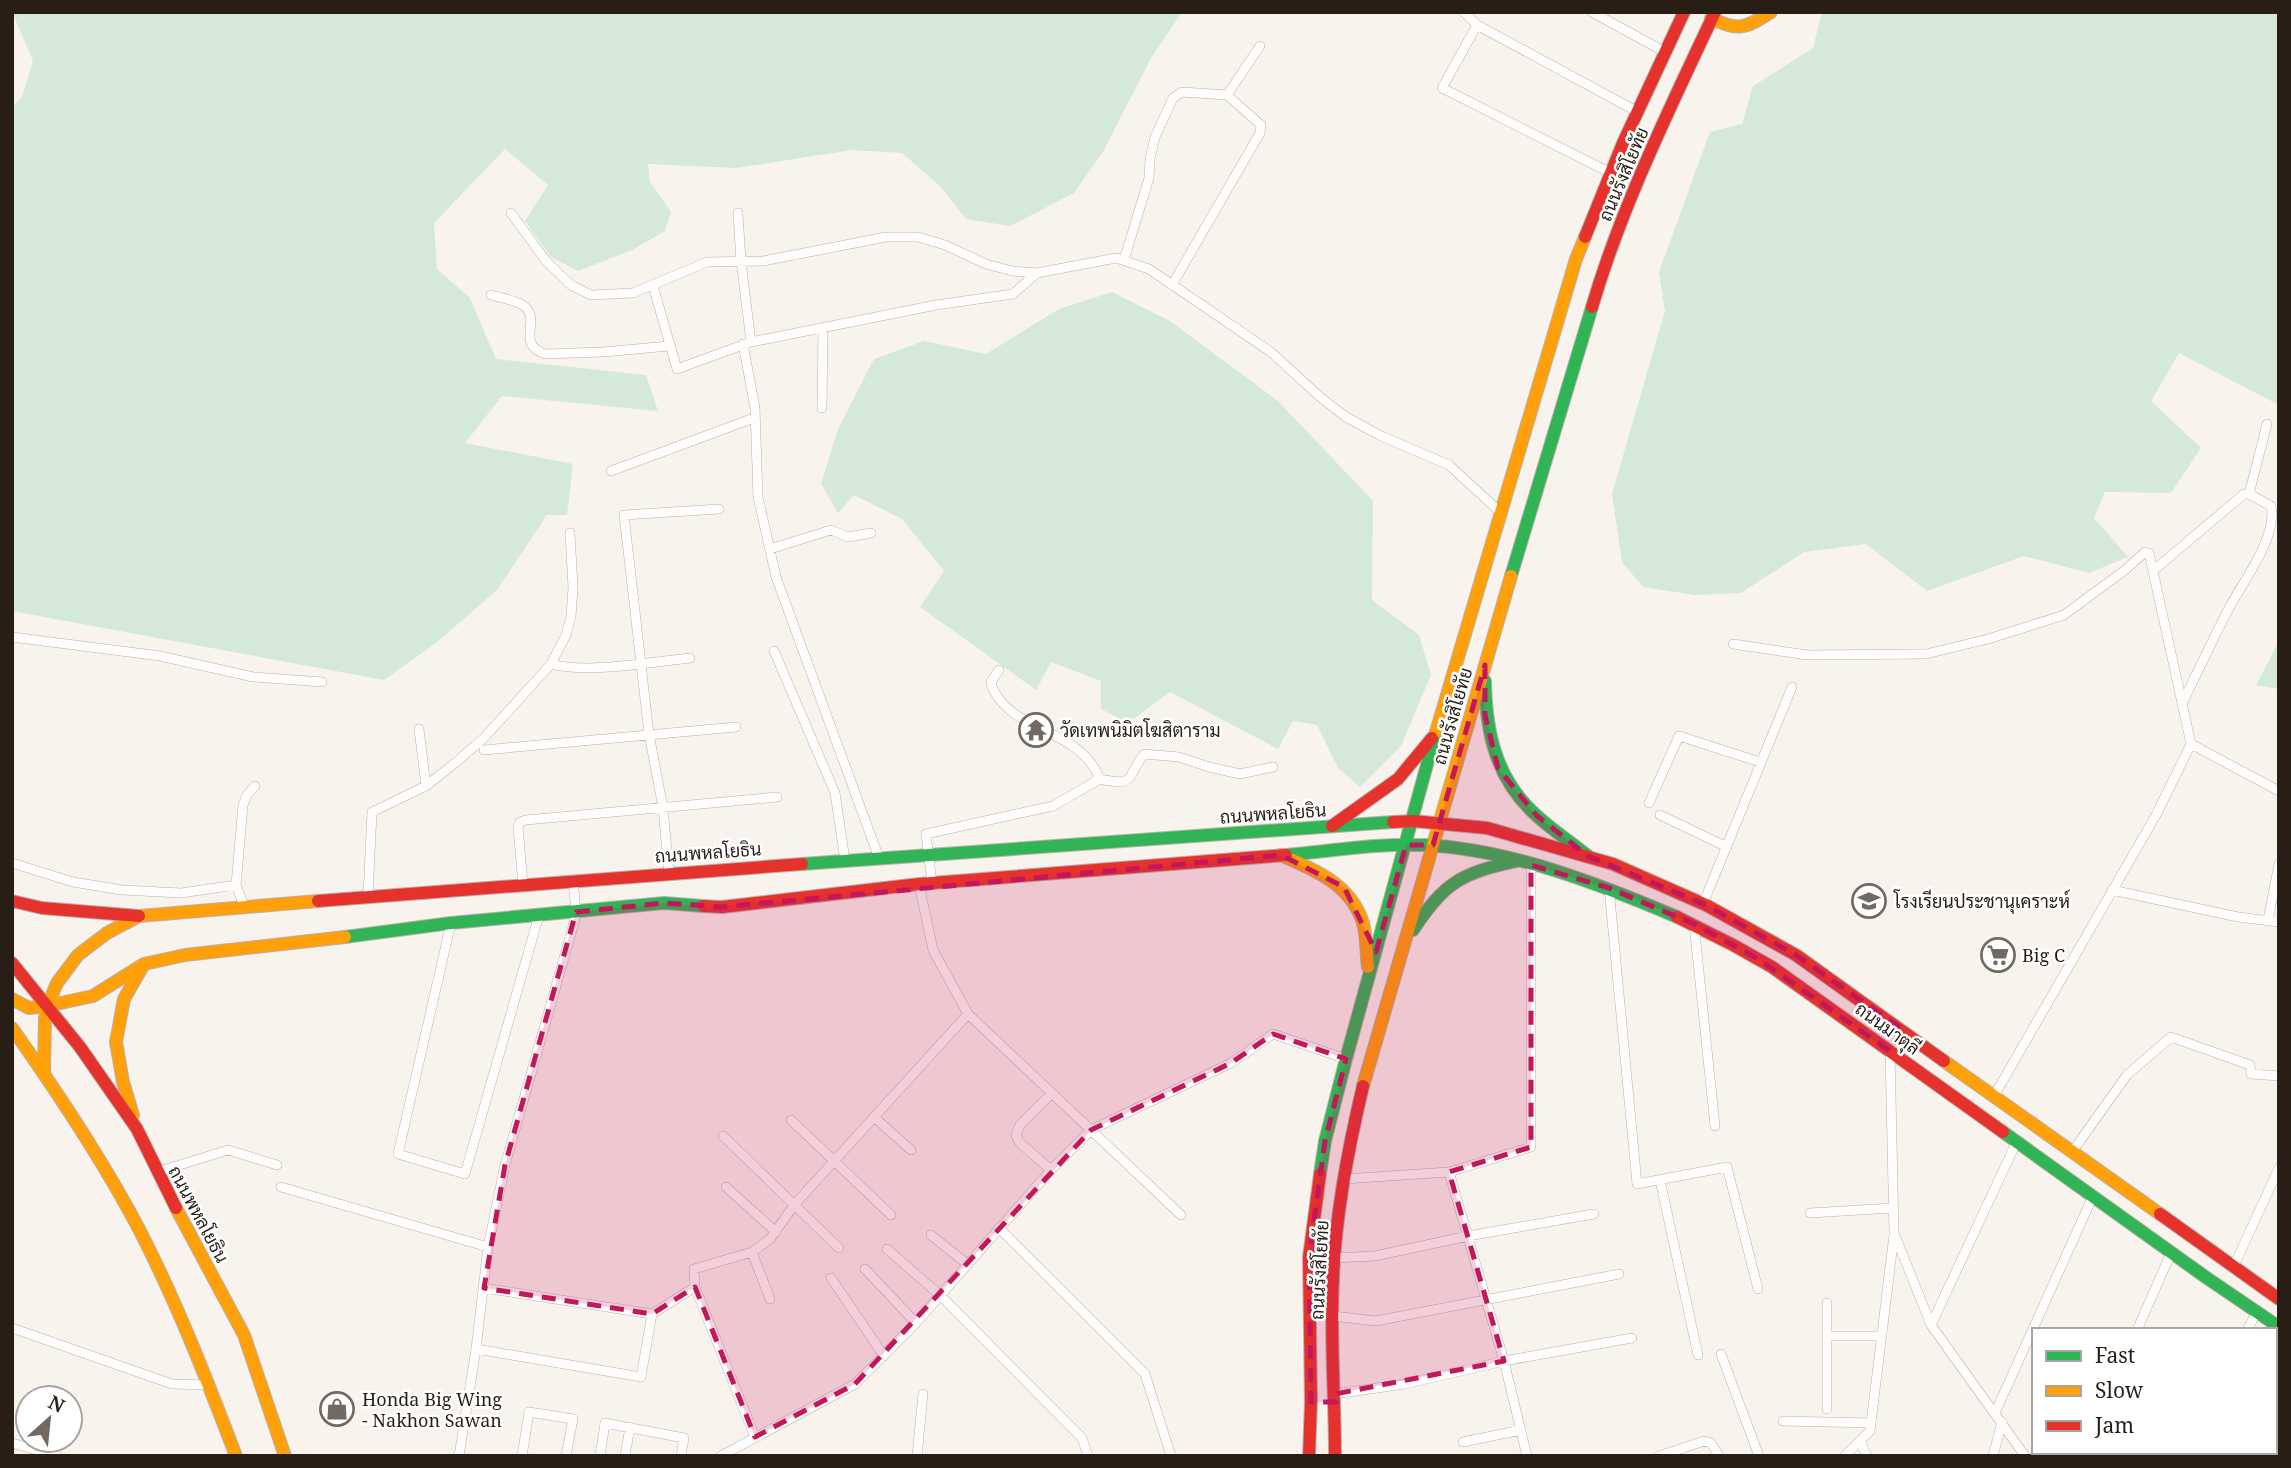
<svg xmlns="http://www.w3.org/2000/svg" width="2291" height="1468" font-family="'Noto Serif',Sarabun,serif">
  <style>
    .green { fill: #d4e9da }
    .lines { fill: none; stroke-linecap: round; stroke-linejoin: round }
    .street-casing { stroke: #b9b2ab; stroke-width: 10 }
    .fast-casing { stroke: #b9b2ab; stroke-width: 14 }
    .slow-casing { stroke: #b9b2ab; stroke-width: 14 }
    .jam-casing { stroke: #b9b2ab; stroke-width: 14 }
    .street { stroke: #fefdfc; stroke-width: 9 }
    .fast { stroke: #30b455; stroke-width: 12 }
    .slow { stroke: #ff9f0a; stroke-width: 12 }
    .jam { stroke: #e5322d; stroke-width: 12 }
    .marked { fill: #c2185b; fill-opacity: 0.2; stroke: #c2185b; stroke-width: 5; stroke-dasharray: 14 9; stroke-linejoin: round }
    .labels { text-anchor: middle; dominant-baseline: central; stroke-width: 5; stroke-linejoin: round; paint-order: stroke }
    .street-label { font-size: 18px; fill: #281e16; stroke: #fff }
    .poi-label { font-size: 18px; fill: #281e16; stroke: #fff; text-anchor: start }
  </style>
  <rect width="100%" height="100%" fill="#f9f3ee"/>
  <path class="green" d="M12,12H1182L1151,58L1104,150L1074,193L1010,226L966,219L940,186L902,153L852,150L736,168L648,164L650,182L671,212L665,231L632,250L578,271L551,257L525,221L548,185L505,149L434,223L437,269L470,298L496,359L646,375L658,411L502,396L465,443L573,464L567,515H547L497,590L436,643L384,680L12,611V107L22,97L33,61Z
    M1822,12H2279V405L2179,353L2151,401L2201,448L2171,493L2105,492L2094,518L2128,557L2089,573L2024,556L1927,591L1866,544L1804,552L1741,593L1695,595L1643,587L1622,562L1612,494L1665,311L1659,272L1710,132L1742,124L1753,86L1813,48Z
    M1112,292L1170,321L1278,401L1373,501L1372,600L1419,635L1431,675L1401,746L1360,787L1338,768L1317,725L1293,721L1278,749L1170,692L1128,723L1101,709V681L1051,662L1036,690L920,607L944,571L902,519L854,495L838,513L821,484L838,429L874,359L924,341L986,354L1059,309Z
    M2279,641V689L2256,685Z"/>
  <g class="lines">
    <g class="street-casing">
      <path id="street" d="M1464,12L1477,25L1638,112
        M1592,12L1665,52
        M1477,25L1442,88L1611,173
        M1227,95L1260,46
        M511,213L546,261L571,285L591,295L633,293L707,262L763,261L886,237H918L945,245L986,264L1012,271L1037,273L1116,258L1149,269L1271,352L1320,397L1346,417L1381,436L1449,465L1500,512
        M738,213L741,261L751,342
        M1124,260L1149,178L1150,159L1155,137L1173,98L1182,92L1227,95L1261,125L1260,133L1172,285
        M653,286L677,369L751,342L936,305L1013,294L1037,273
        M491,295C501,298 516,300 524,306C542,320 515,344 545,354L603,352L669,346
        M743,344L755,408L758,497L776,577L879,858
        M822,408L823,328
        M611,471L754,418
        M2249,494L2267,424
        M770,549L831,530L848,537L871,533
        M2154,570L2244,494H2249L2271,506C2278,537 2242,583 2228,610C2212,641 2197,673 2182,704
        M12,637L160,656L253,677L322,682
        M1733,644L1807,655L1926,654L1988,639L2064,615L2125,570L2145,552L2149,553L2191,744L2156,815L1994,1096
        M774,651L835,793L845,860
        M551,664C586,674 652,662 690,658
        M999,670L991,682L992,687C1014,735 1078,726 1100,779
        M419,729L426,786
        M2191,744L2279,791
        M484,750L736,727
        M1649,803L1679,736L1760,762
        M1660,815L1727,847
        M12,863L73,882L122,890L181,893L236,885
        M669,873L663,808L649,734L624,515L719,509
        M932,883L926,834L1053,806L1100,779C1137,787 1126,777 1144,754L1179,757L1209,767L1240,774L1273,767
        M523,884L518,827L520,822L526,820L777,797
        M919,884L933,950L968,1014L1181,1215
        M1609,888L1637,1184L1727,1167L1758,1289
        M2112,890L2238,917L2279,922
        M368,896L372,812L426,786L455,763L483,739L551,664L566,635L571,617L573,588L570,533
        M1703,904L1792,687
        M244,906L236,885L239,851L243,805L247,795L255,786
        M2268,920L2279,864
        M451,923L398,1154L465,1174L539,915
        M1694,924L1715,1126
        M1890,1051L1894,1233L1931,1325L2025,1456
        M874,1117L911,1150
        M791,1120L891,1215
        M723,1136L839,1248
        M2072,1152L2127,1075L2171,1037L2250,1065L2251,1074L2279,1076
        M1051,1170L1019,1142L1016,1135L1020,1125L1051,1094
        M157,1172L228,1150L277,1165
        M1449,1172L1504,1361L1527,1456
        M1344,1179L1449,1172L1531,1147V865
        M1660,1180L1698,1355
        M281,1187L488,1247
        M726,1187L776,1232
        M1810,1213L1893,1208
        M999,1228L1145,1374L1171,1456
        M931,1235L967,1264
        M887,1249L941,1296L1082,1438L1088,1456
        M752,1252L770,1299
        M1334,1258L1375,1256L1468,1236L1594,1214
        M2233,1268L2279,1168
        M865,1269L916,1323
        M831,1278L884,1356
        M695,1287L755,1437
        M652,1314L695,1287L694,1269L752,1252L770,1239L795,1204L968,1014
        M1333,1316L1376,1321L1619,1274
        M1931,1325L2017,1141
        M12,1328L172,1384L209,1385
        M2137,1330L2171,1253
        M2247,1330L2257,1312
        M1827,1336H1880
        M476,1349L641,1377L652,1314L484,1288
        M1721,1354L1759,1456
        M1335,1394L1405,1384L1504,1361L1632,1338
        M1827,1409V1303
        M1995,1413L2093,1196
        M1783,1421L1871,1423
        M1860,1441L1867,1456
        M1463,1442L1521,1430
        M12,1443L57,1456
        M459,1456L476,1349L488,1247L505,1165L574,923L576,912L573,880
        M522,1456L529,1412L573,1419L566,1456
        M600,1456L605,1423L684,1438L681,1456
        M625,1456L630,1427
        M721,1456L855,1384L916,1323L1051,1170L1091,1130L1231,1063L1273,1034L1346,1059
        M917,1456L923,1394
        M1659,1456L1704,1441L1711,1443L1719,1456
        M1845,1456L1870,1431L1894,1235
        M1993,1456L2002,1422
        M2082,1456L2084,1452"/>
    </g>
    <g class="fast-casing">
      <path id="fast" d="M1511,576L1592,307
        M1485,681C1486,733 1496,779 1536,815C1552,830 1571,842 1588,856
        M1286,855C1332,851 1379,843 1425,845C1509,849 1600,884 1677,917
        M802,864L1393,822
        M1413,930C1445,882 1461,873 1517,861
        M345,937L451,923L664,903L703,906
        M2003,1132L2204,1276L2279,1327
        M1320,1174L1325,1141L1346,1059L1436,732"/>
    </g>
    <g class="slow-casing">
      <path id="slow" d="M1711,18C1738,32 1746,28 1771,12
        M1436,732L1576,259L1585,237
        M1281,855C1315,870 1351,884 1363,923C1367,937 1366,953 1368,967
        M12,999L29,1008L47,1006L93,996L144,964L185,955L345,937
        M12,1028C58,1093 103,1160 140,1231C177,1303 207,1380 236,1456
        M1944,1061L2160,1214
        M44,1073L45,1018L50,1000L57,983L78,955L107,933L139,916L318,901
        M1363,1086L1511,576
        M133,1115L123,1082L116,1042L124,999L144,964
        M176,1208L244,1335L285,1456"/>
    </g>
    <g class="jam-casing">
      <path id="jam" d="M1585,237L1623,143L1684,12
        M1592,307C1622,205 1670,108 1715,12
        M1393,822L1413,821L1487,828L1613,864L1706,905L1796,955L1944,1061
        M1332,826L1398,779L1432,738
        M12,901L42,908L139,916
        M318,901L802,864
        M703,906L722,907L919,884L1286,855
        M1677,917L1733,945L1772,967L2003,1132
        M12,963L80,1047L137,1129L176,1208
        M2160,1214L2279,1299
        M1309,1456L1311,1402L1309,1257L1320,1174
        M1335,1456C1335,1397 1330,1339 1333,1280C1335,1215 1348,1149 1363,1086"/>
    </g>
    <use href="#street" class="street"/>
    <use href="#fast" class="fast"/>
    <use href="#slow" class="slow"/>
    <use href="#jam" class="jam"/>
  </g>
  <path class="marked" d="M1485,665V715L1498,768L1536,815L1588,856L1706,905L1796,955L1905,1031L1890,1051L1758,959L1694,924L1609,888L1531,865V1147L1449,1172L1504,1361L1335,1394L1336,1402H1311L1309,1257L1325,1141L1346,1059L1273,1034L1231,1063L1091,1130L855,1384L755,1437L695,1287L652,1314L484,1288L505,1165L576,912L664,903L722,907L1281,855L1344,887L1376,952L1406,845H1433Z"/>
  <defs>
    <g id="temple-ring" transform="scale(1.75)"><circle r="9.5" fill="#fff" stroke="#716962" stroke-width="1.5"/><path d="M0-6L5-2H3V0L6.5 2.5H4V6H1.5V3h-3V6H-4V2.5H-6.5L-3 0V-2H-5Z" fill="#716962"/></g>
    <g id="school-ring" transform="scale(1.75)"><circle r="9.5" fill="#fff" stroke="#716962" stroke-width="1.5"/><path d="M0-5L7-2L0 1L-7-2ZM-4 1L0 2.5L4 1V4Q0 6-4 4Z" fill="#716962"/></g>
    <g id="supermarket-ring" transform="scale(1.75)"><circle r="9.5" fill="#fff" stroke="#716962" stroke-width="1.5"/><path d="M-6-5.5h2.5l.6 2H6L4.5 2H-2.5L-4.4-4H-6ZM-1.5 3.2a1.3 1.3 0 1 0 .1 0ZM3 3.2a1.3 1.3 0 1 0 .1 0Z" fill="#716962"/></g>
    <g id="shop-ring" transform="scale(1.75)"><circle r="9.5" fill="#fff" stroke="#716962" stroke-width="1.5"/><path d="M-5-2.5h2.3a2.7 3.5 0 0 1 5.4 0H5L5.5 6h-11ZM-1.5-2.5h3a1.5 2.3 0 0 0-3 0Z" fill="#716962"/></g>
  </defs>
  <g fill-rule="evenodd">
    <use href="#temple-ring" x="1036" y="730"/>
    <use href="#school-ring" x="1869" y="901"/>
    <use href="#supermarket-ring" x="1998" y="955"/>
    <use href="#shop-ring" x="337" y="1409"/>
  </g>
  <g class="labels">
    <g class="street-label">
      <text transform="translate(1623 174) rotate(-67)">ถนนรังสิโยทัย</text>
      <text transform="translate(1452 716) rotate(-74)">ถนนรังสิโยทัย</text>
      <text transform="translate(1273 813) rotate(-4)">ถนนพหลโยธิน</text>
      <text transform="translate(708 852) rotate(-4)">ถนนพหลโยธิน</text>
      <text transform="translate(1888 1028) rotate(36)">ถนนมาตุลี</text>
      <text transform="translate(199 1214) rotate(62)">ถนนพหลโยธิน</text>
      <text transform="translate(1319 1270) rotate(-87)">ถนนรังสิโยทัย</text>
    </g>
    <g class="poi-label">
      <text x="1060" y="730">วัดเทพนิมิตโฆสิตาราม</text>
      <text x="1894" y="901">โรงเรียนประชานุเคราะห์</text>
      <text x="2022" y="955">Big C</text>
      <text x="362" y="1399">Honda Big Wing<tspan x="362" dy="21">- Nakhon Sawan</tspan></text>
    </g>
  </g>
  <rect width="2291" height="1468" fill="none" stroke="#281e16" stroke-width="28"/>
  <rect x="2032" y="1328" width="245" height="126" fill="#ffffff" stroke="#a9a5a2" stroke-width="2"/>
  <rect x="2046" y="1351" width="35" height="10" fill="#30b455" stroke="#a9a5a2" stroke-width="2"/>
  <text x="2095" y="1363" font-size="21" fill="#281e16">Fast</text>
  <rect x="2046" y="1386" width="35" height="10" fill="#ff9f0a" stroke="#a9a5a2" stroke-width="2"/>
  <text x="2095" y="1398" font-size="21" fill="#281e16">Slow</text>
  <rect x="2046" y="1421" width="35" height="10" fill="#e5322d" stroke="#a9a5a2" stroke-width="2"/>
  <text x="2095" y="1433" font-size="21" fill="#281e16">Jam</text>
  <g transform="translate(49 1419) rotate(27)"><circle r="33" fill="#ffffff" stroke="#a9a5a2" stroke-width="2"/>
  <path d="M0-5L12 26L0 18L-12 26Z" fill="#716962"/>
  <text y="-10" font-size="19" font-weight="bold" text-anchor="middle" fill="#281e16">N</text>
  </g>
</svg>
